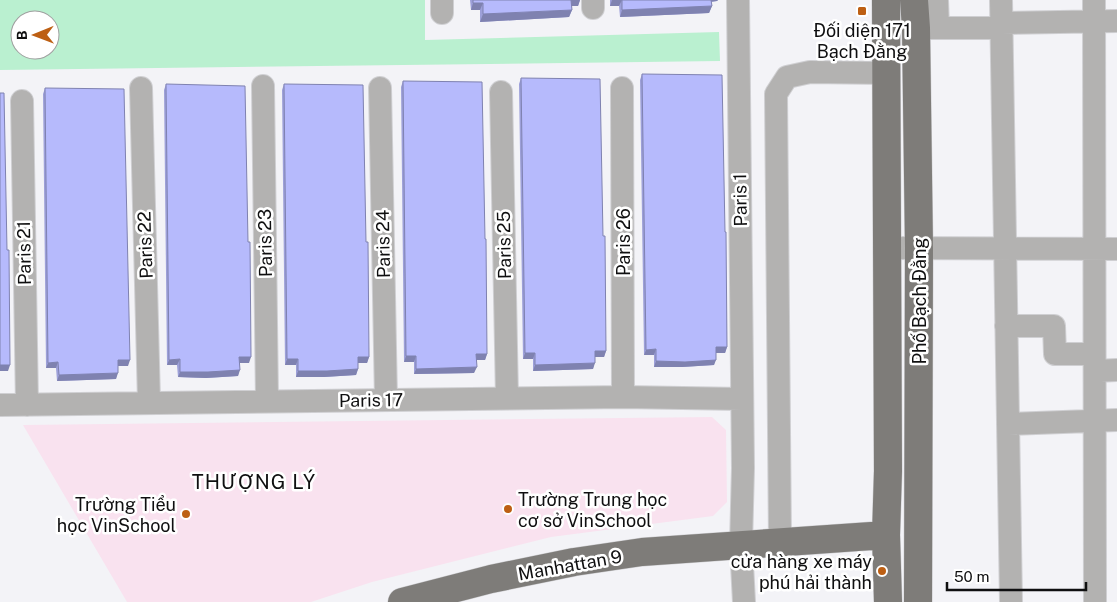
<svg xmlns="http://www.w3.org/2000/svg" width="1117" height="602" font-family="'Public Sans',sans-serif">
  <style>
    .education { fill: #f9e2ef }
    .green { fill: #baf0d0; fill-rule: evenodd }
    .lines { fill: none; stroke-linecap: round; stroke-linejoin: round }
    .minor-casing { stroke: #cfcfd2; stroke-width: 24 }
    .major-casing { stroke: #cfcfd2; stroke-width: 29 }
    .minor { stroke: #b3b2b1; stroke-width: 22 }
    .major { stroke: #7e7c79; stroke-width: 28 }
    .wall { fill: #9da0d9 }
    .shaded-wall { fill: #7f82b0 }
    .building { fill: #b6bafc; stroke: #7f82b0 }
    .poi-dot { fill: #bd5f13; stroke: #fff; stroke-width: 2 }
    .labels { text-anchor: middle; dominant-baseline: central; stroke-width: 5; stroke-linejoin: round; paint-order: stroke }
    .poi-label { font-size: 18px; fill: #0f0f10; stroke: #fff; text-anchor: end }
    .street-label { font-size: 18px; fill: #0f0f10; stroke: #fff }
    .quarter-label { font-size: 20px; letter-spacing: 1px; fill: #0f0f10; stroke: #fff }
  </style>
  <rect width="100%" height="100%" fill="#f3f3f7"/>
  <path class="education" d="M712,417L726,430L727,502L713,516L551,537L372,582L311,602H127L23,425Z"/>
  <path class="green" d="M0,0H425V40L719,32L720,61L0,70ZM20,20H50V50H20Z"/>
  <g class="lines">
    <g class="minor-casing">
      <path id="minor" d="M442,0V13
        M593,0V8
        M738,0L743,468L741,545L744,602
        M937,0L938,28
        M1001,0L1011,602
        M1094,0L1095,602
        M1001,23L1117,21
        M916,28H1001
        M263,86L267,401
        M141,88L149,402
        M380,88L386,400
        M622,88L623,397
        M501,92L507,398
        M22,101L27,405
        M887,248L1117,249
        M1006,326H1054L1055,354H1094
        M1095,371L1117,370
        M0,405L623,397L742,399
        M1008,424L1117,420
        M780,542L776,94L787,77L810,72L886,73"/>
    </g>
    <g class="major-casing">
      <path id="major" d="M886,0L888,471L886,535L888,602
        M914,0L916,28L919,248L918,602
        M402,602L491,579L574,562L642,552L886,535"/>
    </g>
    <use href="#minor" class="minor"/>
    <use href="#major" class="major"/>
  </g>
  <path class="wall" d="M470,0H580L578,6H572V10L569,17L480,22V10H471Z
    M610,0H718L717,1L711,2L712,6L709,13L620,17L619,6H610Z
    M642,74L725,232L727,347L725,353H716L714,365L682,367H654V355H644L640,80Z
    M521,78L606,351L604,357H595L593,369L533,371V359H523L519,84Z
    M403,81L487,354L485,360H476L474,373L414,374V362H404L401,87Z
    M166,84L249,363H240L238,376L206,378L178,377L177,365H167L164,90Z
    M284,84L369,357L367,363H358V369L356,375L324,377H296V365H285L282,90Z
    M45,88L128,366H118L116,379L57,381L56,368H46L43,94Z"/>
  <path class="shaded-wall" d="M571,0H580L578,6H569Z
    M612,0H622L619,6H610Z
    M709,0H718L717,1L708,2Z
    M473,3H483L480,10H471Z
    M712,6L709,13L620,17L622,10Z
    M572,10L569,17L480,22L483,14Z
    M716,347H727L725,353H714Z
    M656,349L654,355H644L646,350Z
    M595,351H606L604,357H593Z
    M525,353H535L533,359H523Z
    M476,354H487L485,360H474Z
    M406,356H416L414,362H404Z
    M239,357H251L249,363H237Z
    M358,357H369L367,363H356Z
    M180,359L177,365H167L169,360Z
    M287,359H298L296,365H285Z
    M118,360H130L128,366H116Z
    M716,360L714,365L682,367H654L656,361Z
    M58,362L56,368H46L48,363Z
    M595,363L593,369L533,371L535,365Z
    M0,365H10L8,371H0Z
    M477,367L474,373L414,374L416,369Z
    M358,369L356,375L324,377H296L298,371Z
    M240,370L238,376L206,378L178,377L180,372Z
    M118,373L116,379L57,381L59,375Z"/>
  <path class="building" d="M473,0H571L572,10L483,14V3H473Z
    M622,0H711L712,6L622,10Z
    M642,74L722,75L725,232H726L727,347H716V360L685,362L656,361V349L646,350Z
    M521,78L600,79L603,236H605L606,351H595V363L535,365V353H525Z
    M403,81L482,82L485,239H486L487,354H476L477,367L416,369V356H406Z
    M166,84L245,86L248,242H250L251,357H239L240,370L208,372H180V359L169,360Z
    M284,84L363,85L366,242H368L369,357H358V369L327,371H298V359H287Z
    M45,88L124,89L130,360H118V373L59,375L58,362L48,363Z
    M0,93H4L7,250H9L10,365H0Z"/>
  <g class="poi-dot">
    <rect x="857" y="6" width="10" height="10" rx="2.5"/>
    <circle cx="508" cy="509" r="5"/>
    <circle cx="186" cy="514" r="5"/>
    <circle cx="882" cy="571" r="5"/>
  </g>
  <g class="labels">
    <g class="poi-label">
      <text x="862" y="30" text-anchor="middle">Đối diện 171<tspan x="862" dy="21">Bạch Đằng</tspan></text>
      <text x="518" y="499" text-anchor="start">Trường Trung học<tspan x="518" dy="21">cơ sở VinSchool</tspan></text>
      <text x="176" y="504">Trường Tiểu<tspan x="176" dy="21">học VinSchool</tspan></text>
      <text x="872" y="561">cửa hàng xe máy<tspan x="872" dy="21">phú hải thành</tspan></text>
    </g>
    <g class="street-label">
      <text transform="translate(740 200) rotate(-91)">Paris 1</text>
      <text transform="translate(623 242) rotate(-90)">Paris 26</text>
      <text transform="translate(265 243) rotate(-91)">Paris 23</text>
      <text transform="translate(383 244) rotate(-91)">Paris 24</text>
      <text transform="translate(145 245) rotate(-92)">Paris 22</text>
      <text transform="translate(504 245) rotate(-91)">Paris 25</text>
      <text transform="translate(24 253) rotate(-91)">Paris 21</text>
      <text transform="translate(919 301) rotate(-90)">Phố Bạch Đằng</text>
      <text transform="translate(371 400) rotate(-1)">Paris 17</text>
      <text transform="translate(570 565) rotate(-10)">Manhattan 9</text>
    </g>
    <g class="quarter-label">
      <text x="254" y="482">THƯỢNG LÝ</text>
    </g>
  </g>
  <g transform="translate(35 35) rotate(269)"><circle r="24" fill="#ffffff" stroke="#9f9f9f"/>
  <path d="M0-4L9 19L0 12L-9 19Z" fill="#bd5f13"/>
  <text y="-8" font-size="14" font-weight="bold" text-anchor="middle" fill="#0f0f10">B</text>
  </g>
  <path d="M947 582v8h139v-8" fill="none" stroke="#0f0f10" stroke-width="2.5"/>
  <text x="954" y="582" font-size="15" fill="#0f0f10" stroke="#ffffff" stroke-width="4" paint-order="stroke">50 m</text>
</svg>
